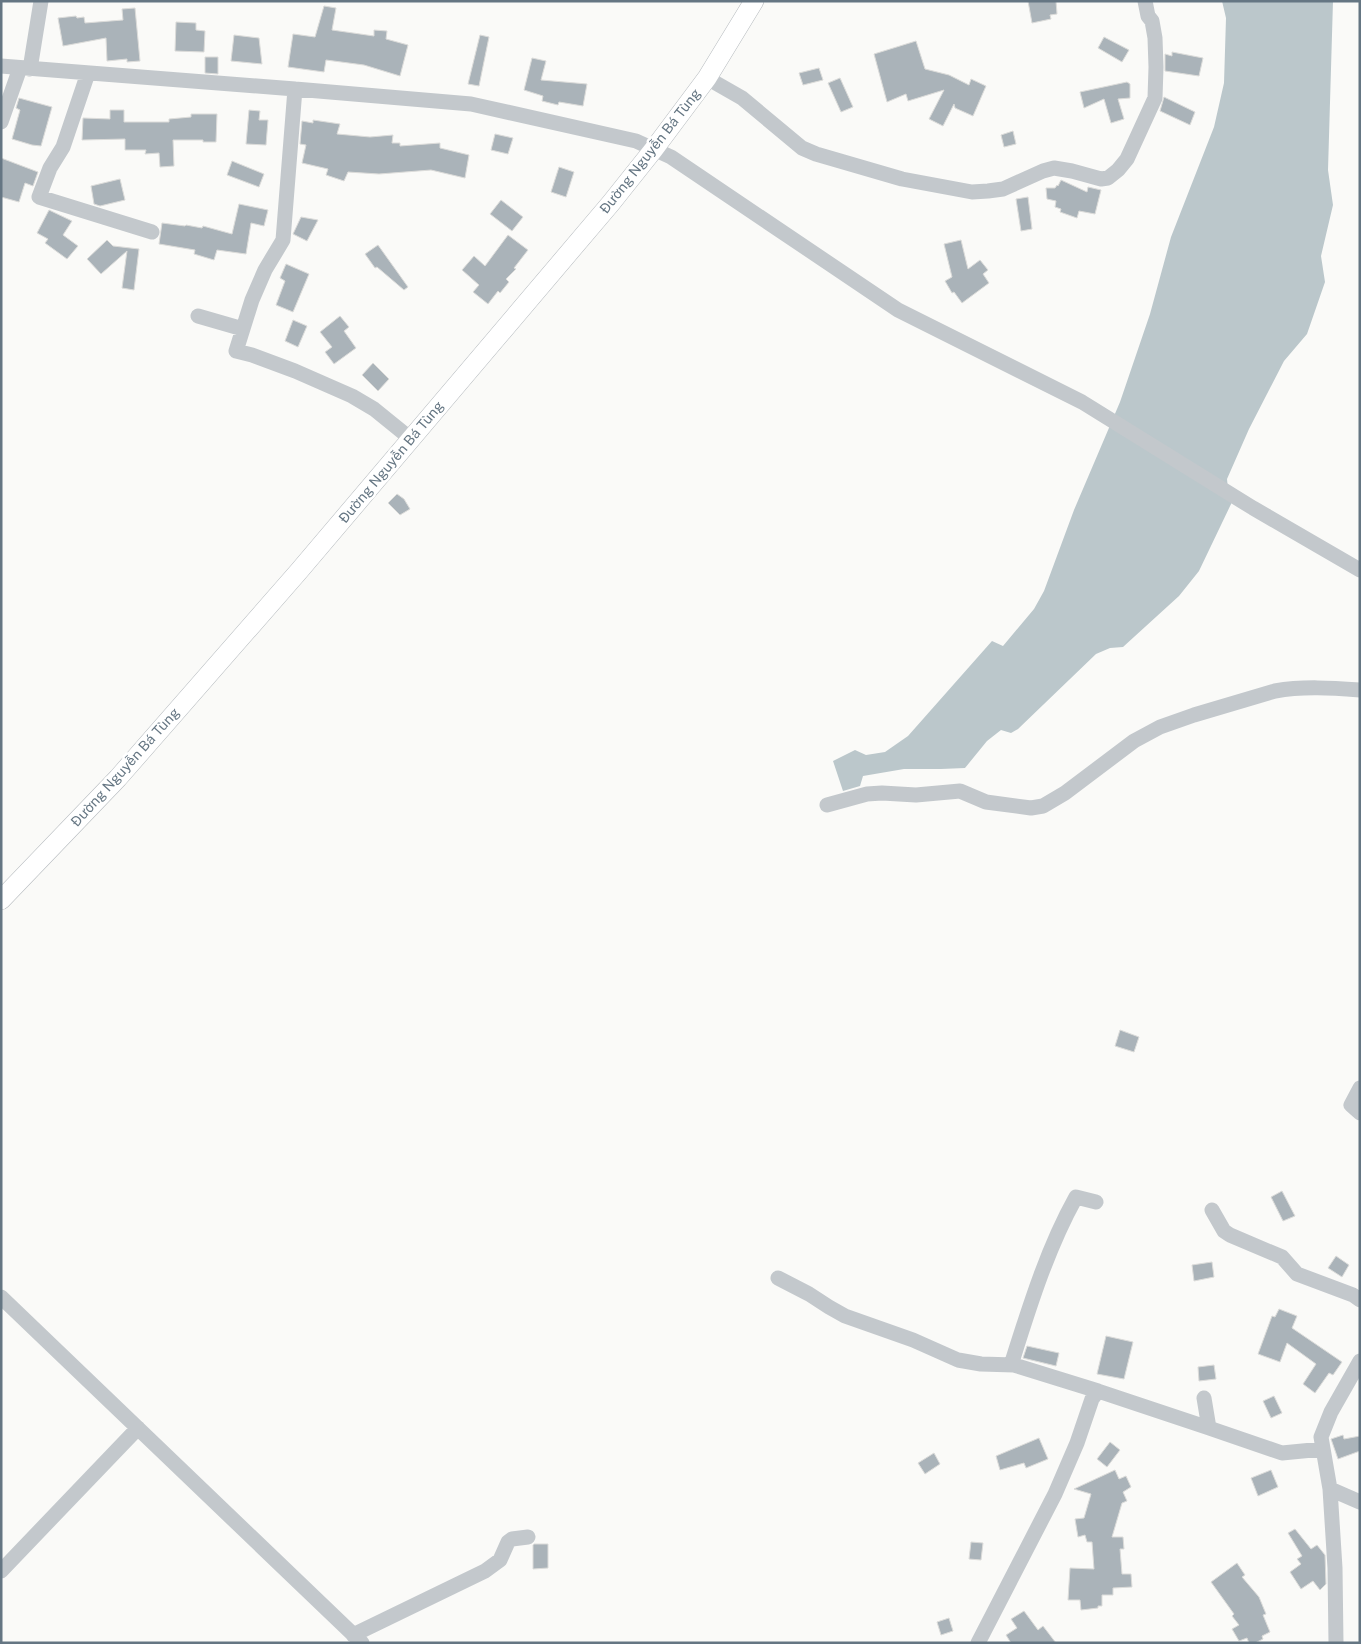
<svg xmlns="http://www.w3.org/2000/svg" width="1361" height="1644" font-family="'Public Sans',sans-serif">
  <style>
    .water { fill: #bbc7cb }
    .building { fill: #aab3b9; stroke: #dcdcda }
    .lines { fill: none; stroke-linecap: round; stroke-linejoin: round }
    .major-casing { stroke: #b5babe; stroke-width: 20 }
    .minor { stroke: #c3c8cc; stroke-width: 15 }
    .major { stroke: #fff; stroke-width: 19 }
    .labels { text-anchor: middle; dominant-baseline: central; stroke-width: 5; stroke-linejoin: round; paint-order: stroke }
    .street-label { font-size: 14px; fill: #657683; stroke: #fff }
  </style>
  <rect width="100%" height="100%" fill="#fafaf8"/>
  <path class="water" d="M1222,1H1333L1328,170L1333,205L1321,256L1325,282L1307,334L1284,361L1249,429L1227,479L1228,490L1232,502L1199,571L1179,596L1123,647L1110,648L1096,654L1018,729L1011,733L1001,730L987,741L965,768L941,769H904L863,776L860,786L843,791L833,761L855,750L866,755L885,752L908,736L992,641L1003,646L1034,609L1044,591L1074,510L1120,402L1150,314L1171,237L1214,127L1224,83L1226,18Z"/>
  <path class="building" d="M1028,1H1056L1057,14L1050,15L1051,19L1032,23Z
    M324,6L336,8L332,30L374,36V30L387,31L386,39L408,45L400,76L364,65L326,60L324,72L288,67L293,34L315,37Z
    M135,8L140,61L127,62V59L107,61L106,38L63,46L58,18L76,16L77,18L84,17L85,23L123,20L122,9Z
    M176,22L196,23V30L205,31L204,52L175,51Z
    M234,35L259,38L262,64L231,61Z
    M480,35L489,37L479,86L468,84Z
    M1104,37L1129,50L1122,62L1098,48Z
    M916,41L925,69L949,75L969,85L971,79L986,86L973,116L955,108L954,104L943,126L929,119L944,90L908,101L906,94L887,102L874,54Z
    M1172,52L1203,58L1199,76L1165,71V54L1172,56Z
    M205,57H218V74L205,73Z
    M532,58L546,61L541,80L587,84L583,106L559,102L558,105L542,101L543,96L524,90Z
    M819,68L823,80L803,85L799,73Z
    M840,78L853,107L841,112L828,83Z
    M1127,82L1130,84V98L1118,99L1124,119L1111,123L1104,99L1084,108L1080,92Z
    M1164,97L1195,112L1190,125L1160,111Z
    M19,98L52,107L41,146L32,145L12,139L20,110L16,108Z
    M110,110H124V122H169V119L191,117V114H217L216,142H203V140H173L174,166L160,167L159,153L145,154L146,150H125V139L82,140L83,118L110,119Z
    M249,110L260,111L259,120H268L266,145L246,144Z
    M313,120L340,124L337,134L370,137L393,135L392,143H400V146L440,143V148L469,155L465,178L431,170L379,174L348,172L344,181L326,175L328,169L302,163L306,145L300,144L302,121L313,123Z
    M1013,131L1016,144L1004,147L1001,135Z
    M495,134L513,138L508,154L491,150Z
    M1,158L38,172L33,186L25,183L19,202L1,197Z
    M232,161L264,174L259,187L227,175Z
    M559,167L574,172L566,197L551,192Z
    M120,179L125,200L100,206L94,204L91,186Z
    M1061,180L1087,192L1088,187L1101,190L1095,214L1079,211L1077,218L1060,212L1061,209L1055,207L1056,201L1047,199L1046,188H1055L1057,185L1058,186Z
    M1028,197L1032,229L1021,231L1016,199Z
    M501,200L523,217L512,231L490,214Z
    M239,204L268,210L264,226L251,223L246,254L217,250L214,260L194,254L195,250L159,244L162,223L185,226L186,225L202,228L203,226L232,234Z
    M49,210L72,221L63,235L78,246L67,259L45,243L48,239L37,233Z
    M301,217L318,220L307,241L293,234Z
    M508,235L528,250L514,268L516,269L506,279L509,282L500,293L498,291L488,304L473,292L479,285L462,270L474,256L485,266Z
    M107,240L113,246L139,249L134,290L122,288L127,251L101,274L87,259Z
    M961,240L968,269L980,260L988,270L983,274L989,283L962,303L954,292L952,293L945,281L952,277L944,244Z
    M378,245L408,287L404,290L377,267L375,268L365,254Z
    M286,264L309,274L293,312L276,305L285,281L280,278Z
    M340,316L349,327L344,331L356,348L334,364L325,352L332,347L320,332Z
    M293,320L307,326L298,347L285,341Z
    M373,363L389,379L378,391L362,375Z
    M397,494L404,499L410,509L400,515L388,503Z
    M1120,1030L1139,1037L1134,1052L1115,1046Z
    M1282,1191L1295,1216L1283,1221L1271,1197Z
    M1336,1256L1349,1265L1342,1277L1328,1268Z
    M1212,1262L1214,1277L1194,1281L1192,1265Z
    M1279,1309L1297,1316L1292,1328L1342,1362L1333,1375L1329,1373L1315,1393L1303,1384L1316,1364L1287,1343L1280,1362L1258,1354L1272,1316L1275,1317Z
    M1106,1336L1133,1342L1124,1379L1097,1374Z
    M1027,1346L1059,1353L1056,1366L1023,1358Z
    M1214,1365L1216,1379L1199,1381L1198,1367Z
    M1274,1396L1282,1413L1271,1418L1263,1401Z
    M1343,1435L1344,1439L1360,1436V1451L1338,1459L1331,1439Z
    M1039,1438L1048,1459L1026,1468L1024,1463L1000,1470L996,1456Z
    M1110,1442L1120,1450L1107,1467L1097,1459Z
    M934,1453L940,1464L925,1474L918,1463Z
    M1115,1470L1119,1479L1126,1476L1131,1487L1123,1492L1127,1501L1122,1503L1112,1537H1123L1124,1549H1120L1122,1574H1131L1132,1587L1113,1588V1595H1102V1606H1098V1608L1081,1610L1080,1600H1068L1070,1568L1094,1569L1092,1542H1087L1085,1535L1078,1537L1075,1519L1084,1518L1091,1494L1074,1489Z
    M1271,1470L1278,1487L1258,1496L1251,1478Z
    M1295,1529L1311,1549L1317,1545L1325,1555L1326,1584L1320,1590L1313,1581L1301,1589L1290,1572L1301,1564L1297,1559L1302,1556L1288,1533Z
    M971,1542L983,1543L981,1560L969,1559Z
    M534,1544H548V1568L533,1569V1545Z
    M1237,1563L1245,1575L1242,1577L1259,1597L1266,1614L1263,1615L1270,1632L1262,1636L1263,1639L1255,1643H1249L1247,1638L1239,1641L1232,1629L1239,1625L1232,1616L1234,1614L1211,1582Z
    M1024,1611L1038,1630L1043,1626L1056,1643H1011L1006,1635L1017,1628L1011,1619Z
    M949,1618L953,1631L941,1635L937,1622Z"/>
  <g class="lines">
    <g class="major-casing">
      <path id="major" d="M1,900L118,778L299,571L611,203L654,149L707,78L754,1"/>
    </g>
    <path class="minor" d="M1,66L295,89L471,104L636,141L671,157L898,310L1082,402L1253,508L1360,570
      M30,69L41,1
      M88,73L63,147L50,168L39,197L152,232
      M707,78L742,98L802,148L816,154L902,179L972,192L988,191L1003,189L1043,171L1054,168L1072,171L1101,179L1108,178L1118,170L1127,159L1155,98L1156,67L1155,38L1152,21L1148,16L1145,1
      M295,89L283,240L265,270L252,300L236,351L252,355L295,371L352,396L374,409L411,439
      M1,122L20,68
      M198,316L243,329
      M827,805L867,794L882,793L916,795L960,791L986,802L1031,808L1043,806L1065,793L1134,741L1160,727L1194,715L1275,691C1303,686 1332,688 1360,690
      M1360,1088L1351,1105L1360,1113
      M1212,1210L1224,1231L1230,1235L1282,1257L1297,1274L1353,1295L1360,1300
      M778,1278L809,1294L829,1307L845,1316L913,1340L958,1360L981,1364L1014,1365L1098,1391
      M1,1297L362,1643
      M1011,1365C1029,1308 1047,1249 1076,1197L1096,1202
      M1204,1398L1209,1428L1282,1453L1323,1449
      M1330,1489L1360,1502
      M1,1571L138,1428
      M353,1635L485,1571L500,1560L508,1542L512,1539L528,1537
      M978,1643L1055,1494L1077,1443L1092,1399L1098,1391L1209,1428
      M1336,1643L1335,1568L1330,1489L1321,1437L1331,1412L1360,1361"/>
    <use href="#major" class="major"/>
  </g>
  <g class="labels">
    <g class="street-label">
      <text transform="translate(650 151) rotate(-52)">Đường Nguyễn Bá Tùng</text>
      <text transform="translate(391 462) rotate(-50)">Đường Nguyễn Bá Tùng</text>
      <text transform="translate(125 767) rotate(-48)">Đường Nguyễn Bá Tùng</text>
    </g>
  </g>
  <rect width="1361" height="1644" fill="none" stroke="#657683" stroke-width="5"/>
</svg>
